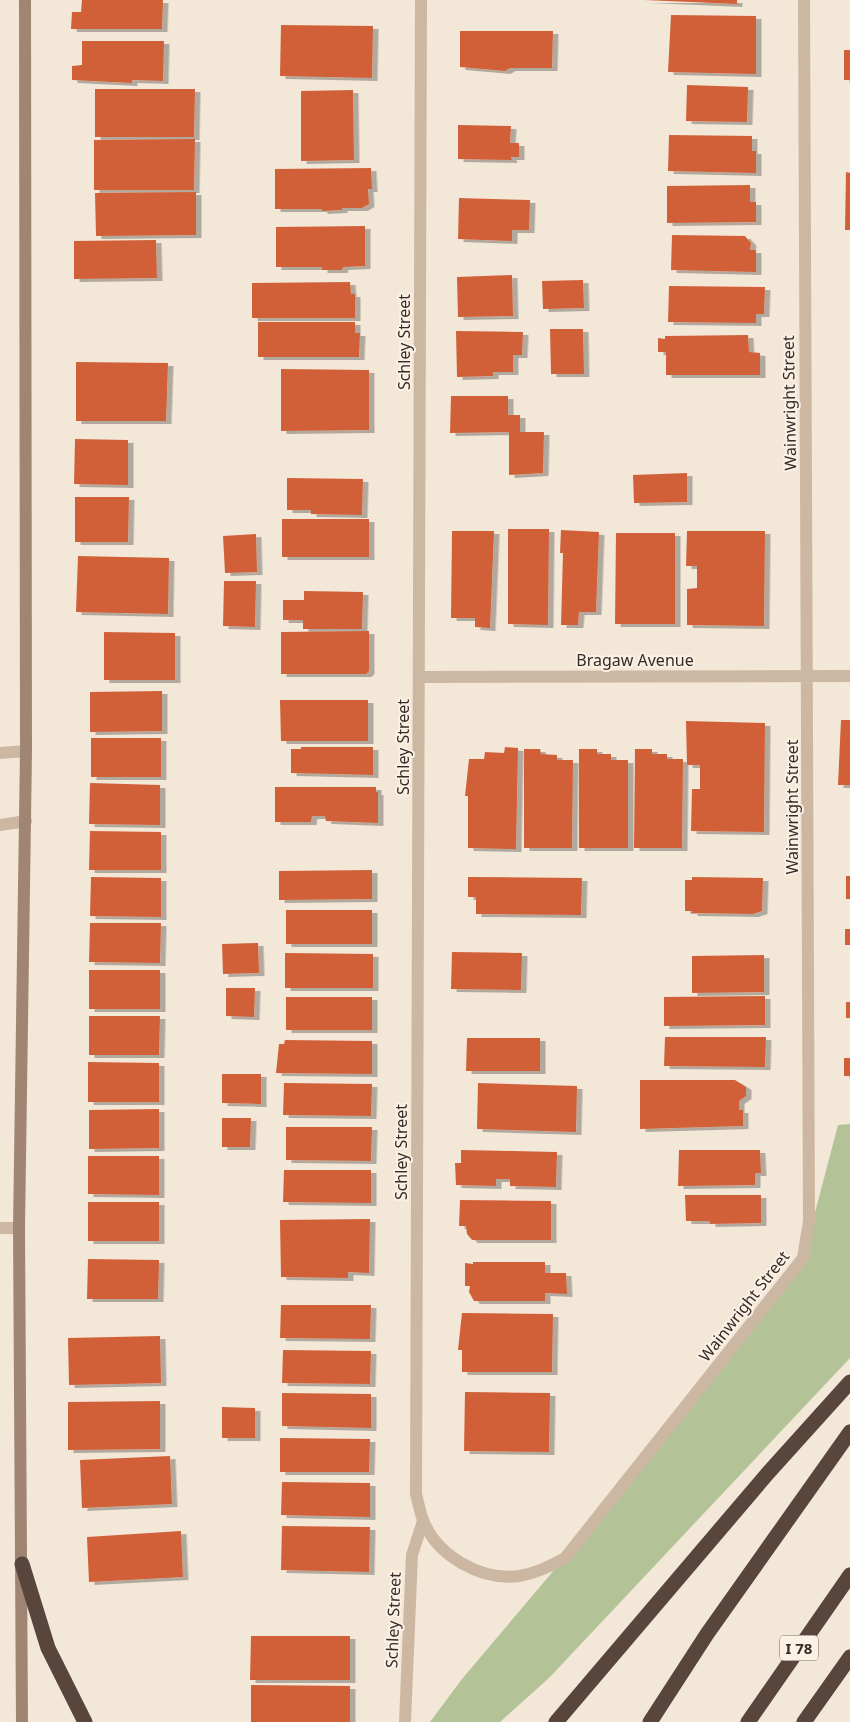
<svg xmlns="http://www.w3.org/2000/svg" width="850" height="1722" font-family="'Noto Sans',sans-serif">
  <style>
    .green { fill: #b3c397 }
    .building { fill: #d16139; filter: url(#shadow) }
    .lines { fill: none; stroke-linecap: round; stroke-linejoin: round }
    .lane { stroke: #ccb7a3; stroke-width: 12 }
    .street { stroke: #ccb7a3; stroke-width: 12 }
    .secondary { stroke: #a08574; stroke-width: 12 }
    .highway { stroke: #58453c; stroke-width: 15 }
    .labels { text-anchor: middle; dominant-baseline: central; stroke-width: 4; stroke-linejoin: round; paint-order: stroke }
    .shield { fill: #fbf1e4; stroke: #71665f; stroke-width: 1 }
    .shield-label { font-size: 15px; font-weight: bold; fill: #362b26 }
    .street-label { font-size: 16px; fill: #362b26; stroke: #fbf1e4 }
  </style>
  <defs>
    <filter id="shadow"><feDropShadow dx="5.5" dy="3" stdDeviation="0" flood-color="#0004"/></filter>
  </defs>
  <rect width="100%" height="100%" fill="#f3e7d8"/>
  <path class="green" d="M850,1124V1358L549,1678L500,1722H430L462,1679L582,1537L803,1258L838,1125Z"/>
  <path class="building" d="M82,0H163L162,29H71L72,12H81Z
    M644,0H737V4Z
    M671,15L756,16V74L668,72Z
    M281,25L373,26L372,78L280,76Z
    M460,31H553L552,68H510L505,71L460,67Z
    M82,41H164L163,81L132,80V83L72,80V66L82,65Z
    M844,50H850V80H844Z
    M687,85L748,87L747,122L686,121Z
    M95,89H195L194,137H95Z
    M353,90L354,160L301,161V91Z
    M458,125L511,126L510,143H519V157H511L512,160L458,159Z
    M669,135L752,136V151H756V173L668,171Z
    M195,139L194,190H94V140Z
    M371,168L372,189H368L369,204L362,208H342V210L322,211V209H275V169Z
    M846,172L850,173V230H845Z
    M750,185V202H756V222L667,223V186Z
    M196,192V235L96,236L95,193Z
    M459,198L530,200L529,230H512V241L458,239Z
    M365,226V266L343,267L342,270H322V267H276V227Z
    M672,235L745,236L751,243L750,250H756V272L671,270Z
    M156,240L157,278L74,279V241Z
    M512,275L513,316L458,317L457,277Z
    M583,280L584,308L543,309L542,281Z
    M350,282L351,294H355V318H252V283Z
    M669,286L765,287L764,314H756V323L668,322Z
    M258,322H355V333H360L359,357H258Z
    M550,329H583L584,374H551Z
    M456,331L523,332L522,355H513V372H493V376L457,377Z
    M748,335L749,352L760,353V375H666V352H658V338L665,339V336Z
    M76,362L168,363L166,421H76Z
    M281,369L369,370V430L281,431Z
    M451,396H508V415H520V432H544L543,473L509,475V432L450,433Z
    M75,439L128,440V485L74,484Z
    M687,473V502L634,503L633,475Z
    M287,478L363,479L362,515L311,514V510H287Z
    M75,497H129L128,542H75Z
    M282,519H369V557H282Z
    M508,529H549L548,625L508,624Z
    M561,530L599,532L596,612H579L578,625H561L563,553H560Z
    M452,531H494L490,628L475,627V618H451Z
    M687,531H765L764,626L687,625V589L697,588V566H686Z
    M616,533H675V624H615Z
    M256,534L257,572L225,573L223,536Z
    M78,556L169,558L168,614L76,612Z
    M224,581H256L255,627L223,626Z
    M304,591L363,592L362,629H303V620H283V600H304Z
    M369,631V671L366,674H281V632Z
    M104,632L175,633V680H104Z
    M162,691V731L90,732V692Z
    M280,700H368V741H281Z
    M841,720H850V785H838Z
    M686,721L765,723L764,832L691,831L692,789H700V765H687Z
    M91,738H161V777H91Z
    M301,747H373V775L291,773V749H301Z
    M505,747L518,748L516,849L468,848V796H465L469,759H484L485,752L504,753Z
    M524,749H540L541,754L557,755V760H573L572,848H524Z
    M579,749H597V754H611V760H628V848H579Z
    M635,749H652V754H667V759H683L682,848H634Z
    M90,783L160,785V825L89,824Z
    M275,787H376V792H378V823L326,821L325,816H312L311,822H275Z
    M90,831L161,832V870H89Z
    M372,870V899L279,900V871Z
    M846,876H850V899H846Z
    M91,877L161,878V917L90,916Z
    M468,877L582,878L581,915L476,914V897H468Z
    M692,877L763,878L762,911L753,914L692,913V911H685V880H692Z
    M286,910H372V944H286Z
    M90,923H161L160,963L89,962Z
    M845,929H850V945H845Z
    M258,943L259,973L223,974L222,944Z
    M452,952L522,953L521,990L451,989Z
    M285,953L373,954V988H285Z
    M764,955V992L692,993V956Z
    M89,970H160V1009H89Z
    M226,988H255L254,1017L226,1016Z
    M765,996V1025L664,1026V997Z
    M286,997H372V1030H286Z
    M846,1002H850V1018H846Z
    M89,1016H160L159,1055H89Z
    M665,1037H766L765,1067L664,1066Z
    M467,1038H540V1071H466Z
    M285,1040L372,1041V1074L276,1073L279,1044H284Z
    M844,1058H850V1076H844Z
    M88,1062L159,1063V1102H88Z
    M222,1074H261V1104L222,1103Z
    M640,1080H735L746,1087V1096L739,1101V1110H743V1126L640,1129Z
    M284,1083L372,1084L371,1116L283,1115Z
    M478,1083L577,1086L576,1132L477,1129Z
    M159,1109V1148L89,1149V1110Z
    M222,1118H251L250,1147H222Z
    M286,1127H372L371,1161L286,1160Z
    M461,1150L557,1152L556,1187L510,1186V1179H496V1186L456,1185L455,1163H461Z
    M679,1150H760L761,1173H755V1185L678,1186Z
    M88,1156H159V1195L88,1194Z
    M284,1170H371V1203L283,1202Z
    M685,1195H761V1223L710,1224V1221H686Z
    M460,1200L551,1201V1240H472L467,1234L466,1226H459Z
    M88,1202H159V1241H88Z
    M370,1219L369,1273L348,1272V1278L281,1277L280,1220Z
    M88,1259L159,1260L158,1299H87Z
    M473,1262H545V1273H566L567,1294L545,1293V1301H474L469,1292L470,1286H465V1263L473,1264Z
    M281,1305H371L370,1339L280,1338Z
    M462,1313L553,1314L552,1372H462V1350H458Z
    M160,1336L161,1383L69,1385L68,1338Z
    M283,1350L371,1351L370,1384L282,1383Z
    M465,1392L550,1393L549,1452L464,1451Z
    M282,1393L371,1394V1428L282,1426Z
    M160,1401V1449L68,1450V1402Z
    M222,1407L255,1408V1438H222Z
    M280,1438L370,1439L369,1472H280Z
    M170,1456L172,1504L82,1508L80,1460Z
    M282,1482L370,1483V1517L281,1515Z
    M282,1526L370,1527L369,1572L281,1570Z
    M181,1531L183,1577L89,1582L87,1537Z
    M251,1636H350V1680H250Z
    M251,1685L350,1686V1722H251Z"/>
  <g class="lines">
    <path class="lane" d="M0,753L26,751
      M405,1722L412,1555L423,1521"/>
    <path class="street" d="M421,0L416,1494C418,1502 420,1512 423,1520C437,1556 481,1581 519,1576C537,1573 550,1566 565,1558L803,1258L809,1221L804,0
      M419,677L850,676
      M0,825L26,821
      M0,1228H19"/>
    <path class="secondary" d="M22,1722L19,1228L26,751L25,0"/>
    <path class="highway" d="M22,1564L48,1648L85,1722
      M556,1722L768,1473L850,1382
      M650,1722L707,1634L850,1432
      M748,1722L850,1575
      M804,1722L850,1657"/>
  </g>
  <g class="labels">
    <rect class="shield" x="780" y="1635.5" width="38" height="25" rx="4"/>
    <g class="shield-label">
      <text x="799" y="1648">I 78</text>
    </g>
    <g class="street-label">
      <text transform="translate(404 342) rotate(-90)">Schley Street</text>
      <text transform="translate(789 403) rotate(-91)">Wainwright Street</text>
      <text x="635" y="660">Bragaw Avenue</text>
      <text transform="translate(403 747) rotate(-90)">Schley Street</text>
      <text transform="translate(792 807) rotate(-90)">Wainwright Street</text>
      <text transform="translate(401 1152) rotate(-90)">Schley Street</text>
      <text transform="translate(744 1306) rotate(-52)">Wainwright Street</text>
      <text transform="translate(393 1620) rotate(-88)">Schley Street</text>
    </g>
  </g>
</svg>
